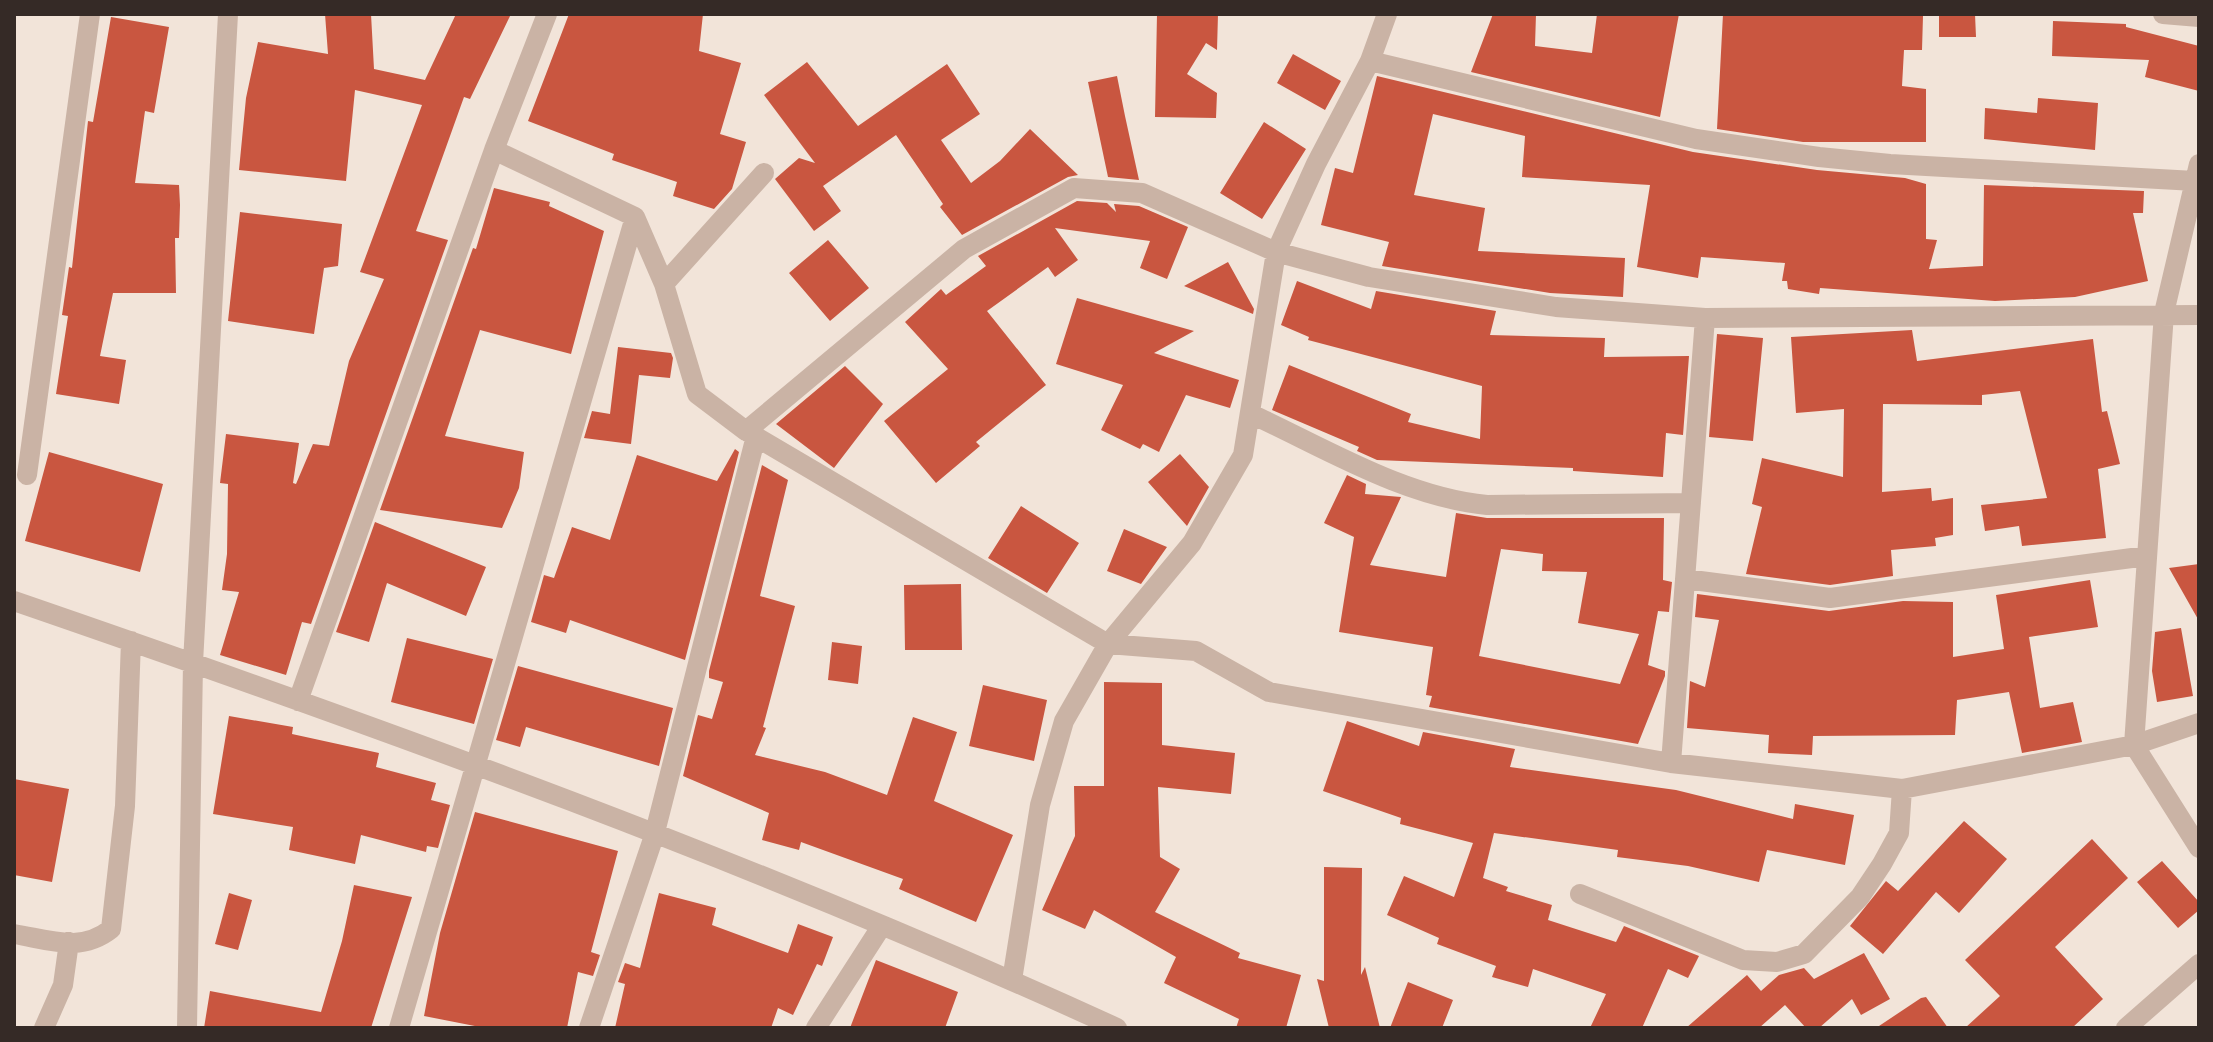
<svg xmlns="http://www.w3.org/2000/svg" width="2213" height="1042" font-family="'Fira Sans',sans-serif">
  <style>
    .building { fill: #c95640; fill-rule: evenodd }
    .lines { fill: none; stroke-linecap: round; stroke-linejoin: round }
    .minor { stroke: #cab3a5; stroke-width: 20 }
  </style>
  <rect width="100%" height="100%" fill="#f2e4d9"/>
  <path class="building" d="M325,14H371L374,69L425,80L456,14H511L470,99L464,97L416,231L448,240L311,624L302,622L286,675L220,655L239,592L222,590L227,554L228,484L220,483L226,434L299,443L293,483L296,484L313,444L329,446L349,361L384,279L360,272L422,105L355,90L346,181L239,170L246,98L258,42L328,54Z
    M569,14H703L699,51L741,63L720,134L746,142L732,189L714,209L673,196L677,182L612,160L614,154L528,121Z
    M1157,14H1218L1217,50L1206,43L1187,74L1217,93L1216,118L1155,117Z
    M1493,14H1536L1535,46L1592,53L1597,14H1679L1660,117L1471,72Z
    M1723,14L1923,16L1922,50H1904L1902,86L1926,89V142H1803L1717,129Z
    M1939,14H1975L1976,37H1939Z
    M111,17L169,27L154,113L145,111L135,183L179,185L180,205L179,238H175L176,293H113L100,356L126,360L119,404L56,394L68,316L62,315L69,267L72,268L88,121L93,122Z
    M2053,21L2126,24V27L2199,46V91L2145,77L2149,60L2052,56Z
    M1293,54L1341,81L1325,110L1277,83Z
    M807,62L858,126L947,64L980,114L941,140L971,183L1000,161L1030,129L1078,175L1068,177L962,235L940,207L943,204L896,135L823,186L841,211L814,231L775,179L799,158L815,163L764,95Z
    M1117,76L1125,116L1139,180L1108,177L1088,82Z
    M1377,76L1693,152L1817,170L1905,178L1926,184V239L1937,240L1929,269L1983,266L1984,185L2144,191L2143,213H2133L2148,281L2075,297L1995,301L1820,288L1819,294L1788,289L1787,281H1782L1785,263L1701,257L1698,278L1637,267L1650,185L1522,177L1525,136L1433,114L1414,195L1485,208L1478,251L1625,258L1623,297L1550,293L1382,266L1389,242L1321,225L1335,168L1353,173Z
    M2038,98L2098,103L2095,150L1984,139L1985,108L2037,113Z
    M1264,122L1306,149L1262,219L1220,193Z
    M494,188L550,202L549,206L604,231L571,354L480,330L445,436L524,452L519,488L502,528L380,510L473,248L476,249Z
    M1077,201L1107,203L1116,212L1114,204L1139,206L1188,227L1167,279L1140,268L1150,241L1055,228L1078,260L1055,277L1048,267L987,311L1046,385L976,442L980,446L936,483L884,421L948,369L905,322L941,289L946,295L986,266L978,256Z
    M240,212L342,224L338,266L324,268L314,334L228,321Z
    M828,240L869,288L830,321L789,273Z
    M1228,262L1254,309L1253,314L1184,286Z
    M1297,281L1371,309L1376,291L1496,311L1490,335L1605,338L1604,357L1689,356L1683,435L1666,433L1663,477L1573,471V468L1377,460L1357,451L1359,447L1272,410L1289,365L1411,414L1408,422L1480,439L1482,386L1308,340L1309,337L1281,325Z
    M1077,298L1194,331L1154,353L1239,380L1230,408L1186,395L1159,452L1143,444L1140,449L1101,430L1123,385L1056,364Z
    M1912,330L1917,361L2093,339L2102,412L2107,411L2120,464L2098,469L2106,538L2022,546L2019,526L1985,531L1981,505L2047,498L2020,391L1982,395V405L1883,404L1882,492L1931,488L1932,501L1953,498V535L1935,538L1936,546L1891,550L1893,576L1830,585L1746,574L1762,507L1752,504L1762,458L1843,477L1844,409L1796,413L1791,337Z
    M1717,334L1763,338L1753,441L1709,437Z
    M618,347L671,353L673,358L670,378L639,375L631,444L584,438L592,411L610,414Z
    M845,366L883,404L834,468L776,424Z
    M735,449L739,452L685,660L570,620L566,633L531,622L544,575L554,578L572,527L610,540L637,455L717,481Z
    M49,452L163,484L140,572L25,541Z
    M1180,454L1209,487L1187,526L1148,482Z
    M762,465L788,480L760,596L795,606L763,727L766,728L755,755L825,772L887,795L913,717L957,732L934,801L1013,835L976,922L899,889L903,879L801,842L799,850L762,840L769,813L683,776L698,715L712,719L723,682L709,678V671Z
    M1347,475L1366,484L1365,494L1401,497L1370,565L1446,577L1456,513L1487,518H1664L1663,580L1672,582L1669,612L1658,611L1648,665L1665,671V676L1638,744L1429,707L1432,696L1426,695L1433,647L1339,632L1354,537L1324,523ZM1501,549L1543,554L1542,571L1587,572L1578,623L1639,634L1620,684L1479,656Z
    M1021,506L1079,543L1047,593L988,558Z
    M375,522L486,567L466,616L387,583L369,642L336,632Z
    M1124,529L1167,547L1141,584L1107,571Z
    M2199,564V621L2169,568Z
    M2090,580L2098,627L2029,637L2040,708L2073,702L2082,742L2022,753L2009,692L1957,700L1955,735L1813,736L1812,755L1768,753L1769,735L1687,728L1690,681L1705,687L1719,620L1695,617L1697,594L1829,611L1903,601L1953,602V657L2004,649L1996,595Z
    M961,584L962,650H905L904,585Z
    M2181,628L2193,696L2157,702L2152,671L2155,632Z
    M407,638L493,659L474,724L391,702Z
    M832,642L862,646L858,684L828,680Z
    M518,666L673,708L659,766L526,727L520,747L496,740Z
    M1104,682L1162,683V745L1235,753L1231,794L1158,787L1160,857L1180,869L1155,912L1240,953L1238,958L1301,975L1286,1028H1236L1239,1019L1164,983L1176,957L1094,910L1085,929L1042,910L1075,836L1074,786H1104Z
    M983,685L1047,700L1034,761L969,746Z
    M229,716L293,727L292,734L379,753L376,767L436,783L431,800L450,805L438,848L427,846L426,852L361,835L355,864L289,850L293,827L213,814Z
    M1347,721L1419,746L1423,732L1515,749L1510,767L1676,790L1793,819L1795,804L1854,815L1845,865L1767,850L1759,882L1688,866L1617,857L1618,850L1494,833L1483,878L1508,887L1506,891L1552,905L1548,920L1616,942L1624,926L1699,956L1688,978L1668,969L1642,1028H1590L1606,994L1533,969L1528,987L1492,977L1496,966L1437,944L1439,938L1387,915L1404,876L1454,897L1473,843L1400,824L1401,818L1323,791Z
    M14,779L69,789L52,882L14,875Z
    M475,812L618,851L591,952L600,955L593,976L578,972L567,1028H485L424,1016L440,933Z
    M1964,821L2007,859L1959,913L1936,892L1883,954L1850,926L1886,881L1898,891Z
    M2092,839L2128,878L2055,947L2103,999L2072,1028H1965L2000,996L1965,960Z
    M2162,861L2199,902V910L2178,928L2137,882Z
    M1324,867L1362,868L1361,975L1365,967L1380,1028H1329L1317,979L1324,981Z
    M354,885L412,897L371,1028H204L210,991L321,1012L342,941Z
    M229,893L252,900L238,950L215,944Z
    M659,893L716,908L712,925L788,953L798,924L833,937L822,966L817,964L793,1015L778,1008L771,1028H615L625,984L618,982L625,963L640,968Z
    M1864,953L1890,999L1861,1015L1852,999L1819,1028H1806L1785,1005L1759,1028H1686L1747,975L1761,991L1779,975L1804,968L1814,979Z
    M876,960L958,992L945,1028H850Z
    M1408,982L1453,1000L1442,1028H1390Z
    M1926,997L1948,1028H1876L1921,998Z"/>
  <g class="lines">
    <path class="minor" d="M2163,14L2199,17
      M1370,61L1696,139L1819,157L1890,164L2195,181
      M494,150L635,217L664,284L697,394L746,431L1108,644L1196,651L1269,692L1671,763L1902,789L2134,745L2199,723
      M2199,164L2164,313L2134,745L2199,848
      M664,284L764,173
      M1251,414C1325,448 1404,497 1487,505L1691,503
      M746,431L964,249L1074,188L1142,193L1276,252L1369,277L1556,307L1705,318L2199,315
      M27,475L90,14
      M1685,579L1830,598L2147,556
      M14,601C386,729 759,864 1117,1028
      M298,701L494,150L547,14
      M1671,763L1705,318
      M1580,894L1743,960L1777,962L1804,954L1860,897L1882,864L1899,833L1902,789
      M14,934C50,940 81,953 111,929L125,806L131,641
      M1012,980L1040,805L1064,721L1108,644L1192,543L1243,455L1276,252L1316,164L1370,61L1387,14
      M44,1028L63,985L69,942
      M187,1028L193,663L228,14
      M399,1028L635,217
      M589,1028L654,836L756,436
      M816,1028L881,927
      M2126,1028L2199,964"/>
  </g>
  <rect width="2213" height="1042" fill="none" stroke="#352a26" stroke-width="32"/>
</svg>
